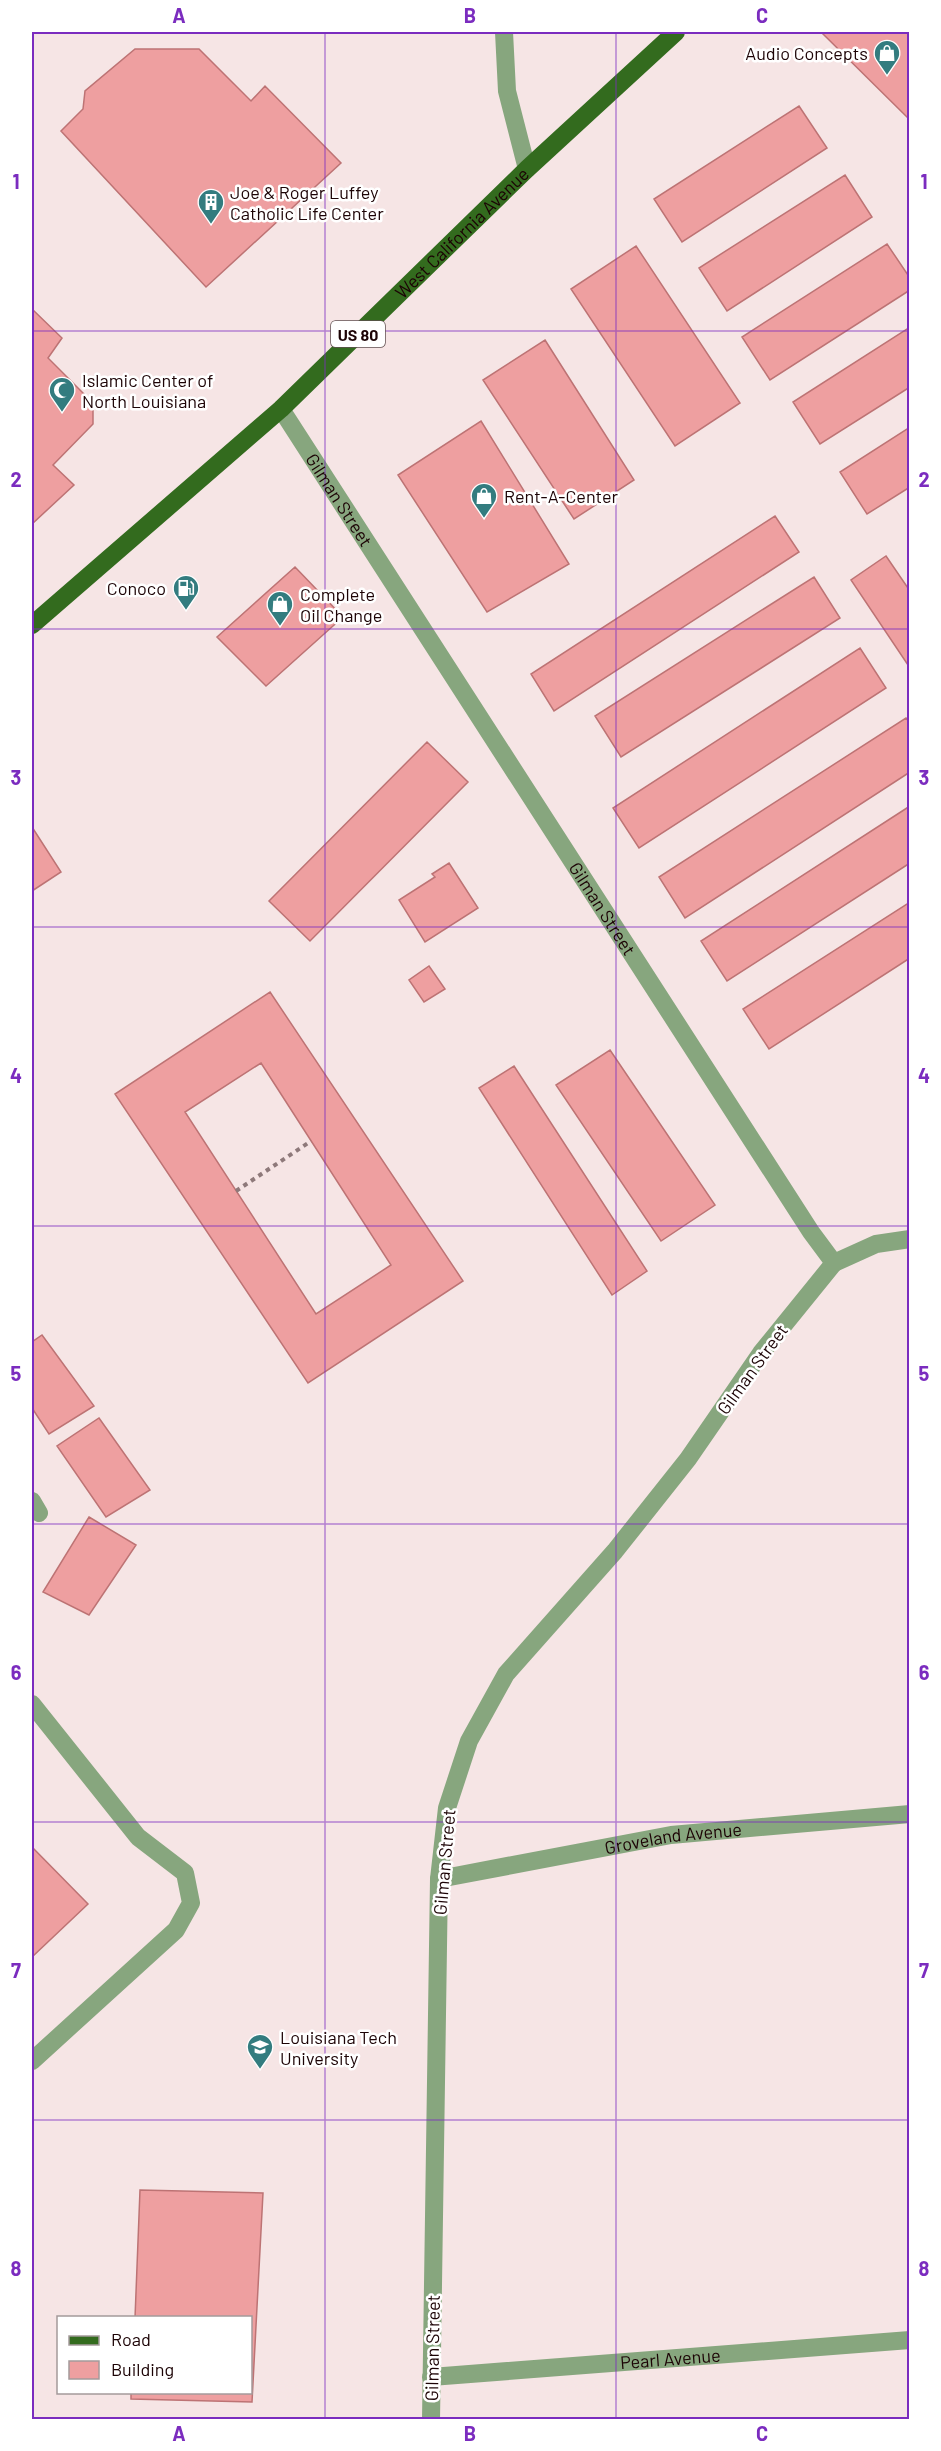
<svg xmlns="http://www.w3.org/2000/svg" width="941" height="2451" font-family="Barlow,sans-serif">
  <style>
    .building { fill: #ee9fa0; stroke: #bd7374; stroke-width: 1.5; fill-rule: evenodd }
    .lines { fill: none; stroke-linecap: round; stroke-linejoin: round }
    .path { stroke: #8e797a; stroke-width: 4; stroke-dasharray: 4.5 4.5; stroke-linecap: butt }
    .service { stroke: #87a67e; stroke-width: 18 }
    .minor { stroke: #87a67e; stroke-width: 18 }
    .primary { stroke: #336b1e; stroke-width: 18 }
    .grid { fill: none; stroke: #7b2cbf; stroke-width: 1.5; stroke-opacity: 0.55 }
    .labels { text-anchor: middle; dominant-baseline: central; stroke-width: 5; stroke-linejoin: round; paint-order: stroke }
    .shield { fill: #fff; stroke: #604f50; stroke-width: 1.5 }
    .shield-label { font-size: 16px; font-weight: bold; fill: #1c0305 }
    .poi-label { font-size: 18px; fill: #1c0305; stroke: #fff; text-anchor: start }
    .street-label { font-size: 18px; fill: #1c0305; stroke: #fff }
    .neatline { fill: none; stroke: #7b2cbf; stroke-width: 2 }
    .grid-label { font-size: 20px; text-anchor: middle; font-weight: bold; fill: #7b2cbf }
  </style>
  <rect width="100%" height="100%" fill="#f6e5e5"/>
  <path class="building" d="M821,32H910V120Z
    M135,49H199L251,101L265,86L341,163L206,287L61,131L83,109L85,91Z
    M799,106L827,148L682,242L654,199Z
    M845,175L872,217L727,311L699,268Z
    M887,244L910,278V290L770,380L742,337Z
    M636,246L740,403L675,446L571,289Z
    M32,309L62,338L48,358L93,403V424L53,465L74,485L32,524Z
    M910,327V387L820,444L793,402Z
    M545,340L634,480L574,519L483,380Z
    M481,421L569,564L487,612L398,475Z
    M910,427V487L867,514L840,472Z
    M775,516L799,552L554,711L531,674Z
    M886,556L910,591V668L851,580Z
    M295,567L343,617L266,686L217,637Z
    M814,577L840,618L621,757L595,716Z
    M860,648L886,688L639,848L613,808Z
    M906,718L910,723V772L685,918L659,877Z
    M427,742L468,782L310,941L269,901Z
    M910,806V863L727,981L701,941Z
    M32,827L61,872L32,891Z
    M449,863L478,908L425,942L399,900L435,877L432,874Z
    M910,902V958L769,1049L743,1009Z
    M429,966L445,989L424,1002L409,980Z
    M270,992L463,1281L308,1383L115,1094ZM261,1063L391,1265L316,1314L185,1112Z
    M610,1050L715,1205L661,1241L556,1085Z
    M514,1066L647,1271L612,1295L479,1088Z
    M42,1335L94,1406L49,1434L32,1408V1342Z
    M99,1418L150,1490L106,1517L57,1446Z
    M89,1517L136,1545L89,1615L43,1592Z
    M32,1847L88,1904L32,1957Z
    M140,2190L263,2193L252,2402L131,2399V2392H250V2318H135Z"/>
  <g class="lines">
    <path class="path" d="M236,1191L311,1141"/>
    <path class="service" d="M32,1501L39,1513
      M32,1704L138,1837L185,1873L191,1903L176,1930L32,2061"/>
    <g class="minor">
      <path d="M504,32L507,91L527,169"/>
      <path id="s1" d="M281,409L811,1232L834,1263L761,1353L688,1459L615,1551L506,1674L469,1741L447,1808L439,1879L431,2420"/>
      <path d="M834,1263L876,1244L910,1239"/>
      <path id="s2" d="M439,1879L671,1835L910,1814"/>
      <path id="s3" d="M431,2377L910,2340"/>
    </g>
    <path class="primary" id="s4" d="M32,625L281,409L527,169L676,32"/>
  </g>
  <path class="grid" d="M325,32V2420M616,32V2420M32,331H910M32,629H910M32,927H910M32,1226H910M32,1524H910M32,1822H910M32,2120H910"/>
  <defs>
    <g id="shop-pin" transform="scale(1.35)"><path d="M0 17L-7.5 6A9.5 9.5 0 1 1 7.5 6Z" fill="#337c7f" stroke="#fff"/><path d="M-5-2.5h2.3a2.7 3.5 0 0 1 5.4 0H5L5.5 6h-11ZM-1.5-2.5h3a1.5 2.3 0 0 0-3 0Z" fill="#fff"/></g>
    <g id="building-pin" transform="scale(1.35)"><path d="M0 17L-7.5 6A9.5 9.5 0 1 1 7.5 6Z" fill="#337c7f" stroke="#fff"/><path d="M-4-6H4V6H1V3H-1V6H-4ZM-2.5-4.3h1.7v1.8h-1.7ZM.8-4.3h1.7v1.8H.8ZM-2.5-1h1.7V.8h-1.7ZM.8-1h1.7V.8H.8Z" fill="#fff"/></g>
    <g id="mosque-pin" transform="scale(1.35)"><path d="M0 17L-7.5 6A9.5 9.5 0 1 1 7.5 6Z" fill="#337c7f" stroke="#fff"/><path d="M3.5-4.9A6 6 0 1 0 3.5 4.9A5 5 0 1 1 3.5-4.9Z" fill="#fff"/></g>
    <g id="fuel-pin" transform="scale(1.35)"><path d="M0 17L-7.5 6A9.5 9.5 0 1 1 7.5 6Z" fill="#337c7f" stroke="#fff"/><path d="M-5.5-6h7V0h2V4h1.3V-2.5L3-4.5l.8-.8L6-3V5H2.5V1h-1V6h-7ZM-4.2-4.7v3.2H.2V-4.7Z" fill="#fff"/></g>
    <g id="university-pin" transform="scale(1.35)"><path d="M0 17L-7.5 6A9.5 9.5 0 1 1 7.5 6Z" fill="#337c7f" stroke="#fff"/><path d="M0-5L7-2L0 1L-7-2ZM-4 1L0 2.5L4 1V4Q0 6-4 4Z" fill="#fff"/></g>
  </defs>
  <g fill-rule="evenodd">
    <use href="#shop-pin" x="887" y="53"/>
    <use href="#building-pin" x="211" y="202"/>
    <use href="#mosque-pin" x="62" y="390"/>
    <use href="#shop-pin" x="484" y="496"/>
    <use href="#fuel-pin" x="186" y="588"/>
    <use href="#shop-pin" x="280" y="604"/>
    <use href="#university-pin" x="260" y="2047"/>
  </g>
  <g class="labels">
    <rect class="shield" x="331" y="321" width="54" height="26" rx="4.5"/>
    <g class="shield-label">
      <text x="358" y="334">US 80</text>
    </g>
    <g class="poi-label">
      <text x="868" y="53" text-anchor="end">Audio Concepts</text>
      <text x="230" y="192">Joe &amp; Roger Luffey<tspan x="230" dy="21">Catholic Life Center</tspan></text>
      <text x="82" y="380">Islamic Center of<tspan x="82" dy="21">North Louisiana</tspan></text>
      <text x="504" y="496">Rent-A-Center</text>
      <text x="166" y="588" text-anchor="end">Conoco</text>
      <text x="300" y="594">Complete<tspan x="300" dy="21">Oil Change</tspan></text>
      <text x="280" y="2037">Louisiana Tech<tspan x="280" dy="21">University</tspan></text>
    </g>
    <g class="street-label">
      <text stroke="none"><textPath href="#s4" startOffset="582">West California Avenue</textPath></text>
      <text stroke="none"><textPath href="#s1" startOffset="108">Gilman Street</textPath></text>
      <text stroke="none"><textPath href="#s1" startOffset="594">Gilman Street</textPath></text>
      <text transform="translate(752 1369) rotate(-54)">Gilman Street</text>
      <text stroke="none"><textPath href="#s2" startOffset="238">Groveland Avenue</textPath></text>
      <text transform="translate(444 1862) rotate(-85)">Gilman Street</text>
      <text transform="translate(432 2348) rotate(-89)">Gilman Street</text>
      <text stroke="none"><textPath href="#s3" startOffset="240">Pearl Avenue</textPath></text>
    </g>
  </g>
  <rect width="941" height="2451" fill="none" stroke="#ffffff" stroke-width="66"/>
  <rect x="57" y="2316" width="195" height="78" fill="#ffffff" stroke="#a49a9b" stroke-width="1.5"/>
  <rect x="69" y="2336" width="30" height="9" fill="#336b1e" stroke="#a49a9b" stroke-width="1.5"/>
  <text x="111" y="2346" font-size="18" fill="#1c0305">Road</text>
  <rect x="69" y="2361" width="30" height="18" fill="#ee9fa0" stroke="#a49a9b" stroke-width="1.5"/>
  <text x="111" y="2376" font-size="18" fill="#1c0305">Building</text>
  <rect x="33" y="33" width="875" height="2385" class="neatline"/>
  <g class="grid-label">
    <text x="179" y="23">A</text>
    <text x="470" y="23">B</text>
    <text x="762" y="23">C</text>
    <text x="16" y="189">1</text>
    <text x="924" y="189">1</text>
    <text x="16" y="487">2</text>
    <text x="924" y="487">2</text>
    <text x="16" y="785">3</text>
    <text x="924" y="785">3</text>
    <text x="16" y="1083">4</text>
    <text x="924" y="1083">4</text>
    <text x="16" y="1381">5</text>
    <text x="924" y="1381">5</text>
    <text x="16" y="1680">6</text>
    <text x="924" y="1680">6</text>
    <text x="16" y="1978">7</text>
    <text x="924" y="1978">7</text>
    <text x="16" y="2276">8</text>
    <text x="924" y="2276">8</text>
    <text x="179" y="2441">A</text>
    <text x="470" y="2441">B</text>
    <text x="762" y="2441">C</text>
  </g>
</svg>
